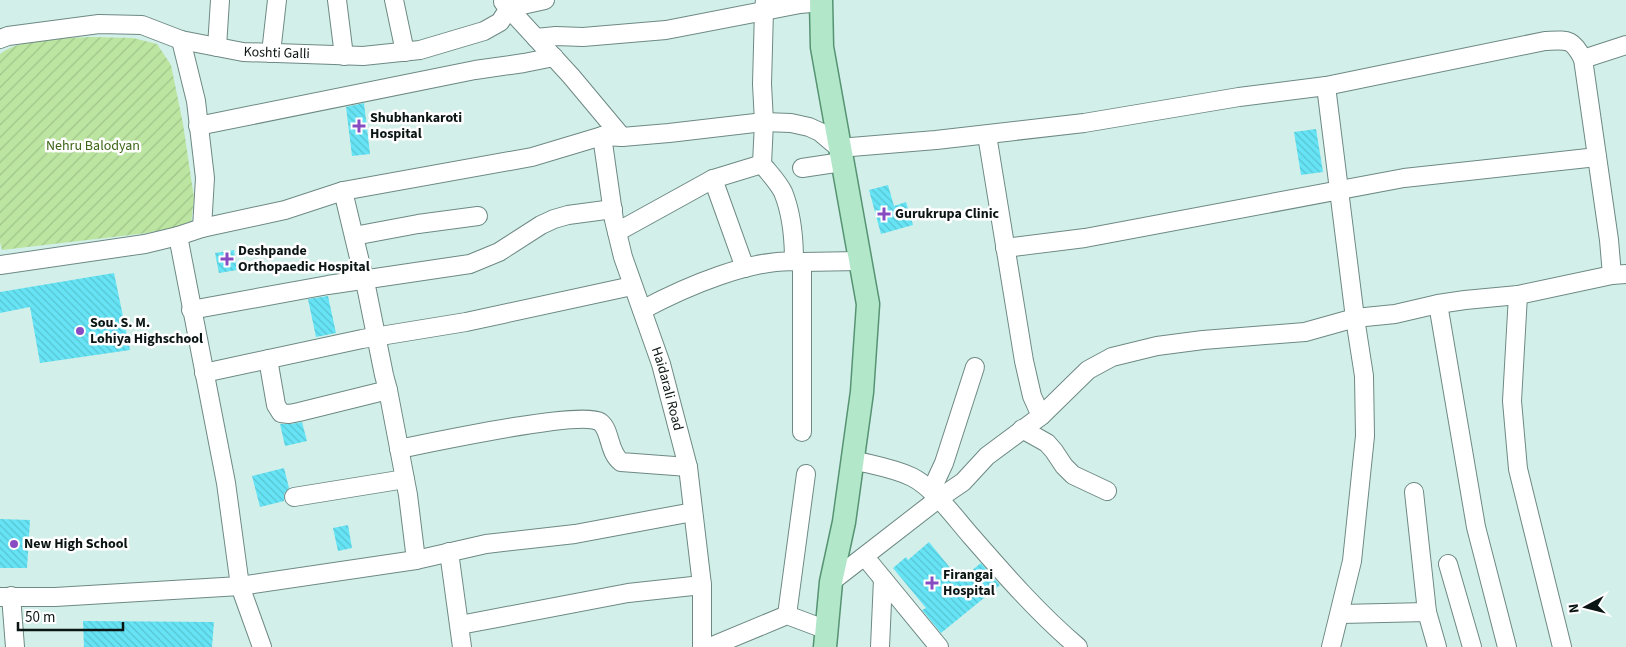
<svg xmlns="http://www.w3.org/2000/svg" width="1626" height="647" font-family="'Source Sans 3',sans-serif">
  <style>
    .garden { fill: url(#garden-furrows) }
    .building { fill: url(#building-back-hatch) }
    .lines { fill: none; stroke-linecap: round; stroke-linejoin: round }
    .minor-casing { stroke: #6e8984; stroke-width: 20 }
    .major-casing { stroke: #569373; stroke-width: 25 }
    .minor { stroke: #fff; stroke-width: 18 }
    .major { stroke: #b2e7ca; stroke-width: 22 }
    .poi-dot { fill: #884cc2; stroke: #fff; stroke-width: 2 }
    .labels { text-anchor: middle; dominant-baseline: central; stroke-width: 5; stroke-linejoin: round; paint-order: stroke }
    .street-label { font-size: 14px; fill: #0b1513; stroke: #fff }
    .poi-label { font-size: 14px; font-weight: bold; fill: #0b1513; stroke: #fff; text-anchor: start }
    .park-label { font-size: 14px; fill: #3c6518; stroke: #fff }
  </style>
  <defs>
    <pattern id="garden-furrows" width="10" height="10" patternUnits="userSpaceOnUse" patternTransform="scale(1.25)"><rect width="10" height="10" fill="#bce5a1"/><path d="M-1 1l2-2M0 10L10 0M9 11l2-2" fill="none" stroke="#a0c48a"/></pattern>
    <pattern id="building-back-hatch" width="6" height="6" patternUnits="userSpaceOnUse" patternTransform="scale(1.25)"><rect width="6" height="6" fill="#66e4f5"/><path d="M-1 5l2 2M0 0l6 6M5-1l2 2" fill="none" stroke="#57c3d1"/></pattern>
  </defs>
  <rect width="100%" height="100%" fill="#d2efe9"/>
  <path class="garden" d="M91,37L133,38L157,44L171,65L183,124L194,198L191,224L147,233L2,250L0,242V54C23,37 63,39 91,37Z"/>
  <path class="building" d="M364,103L370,154L352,156L346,107Z
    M1316,129L1323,172L1301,175L1294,132Z
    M888,185L894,206L906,202L913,225L881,234L869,190Z
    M234,250L237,270L219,273L215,253Z
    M114,273L130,350L40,363L30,307L0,313V292Z
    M328,296L336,333L316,337L308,299Z
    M302,422L307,441L285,446L280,424H291Z
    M284,468L289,488L284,494V501L260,507L252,476Z
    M0,519L30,520L27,568H0Z
    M348,525L352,548L338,551L333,528Z
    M929,542L960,580L981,563L1000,585L941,633L922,610L926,608L893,568L906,557L908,560Z
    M83,621L214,622L212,647H84Z"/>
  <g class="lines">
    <g class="minor-casing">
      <g id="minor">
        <path d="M337,0L344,56"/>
        <path d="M394,0L405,52"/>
        <path d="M503,2L571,76L622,137"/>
        <path d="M536,38L556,36L583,37L666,30L800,4L821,2"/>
        <path id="s1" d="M0,39L8,36L99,24L142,25L181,40L243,52L363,56L420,50L484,31L500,22L509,8L545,0"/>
        <path d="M181,40L196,101L205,178L202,228"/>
        <path d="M217,47L220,0"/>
        <path d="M271,53L277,0"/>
        <path d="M1583,59L1626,45"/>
        <path d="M1326,86L1545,41C1568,40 1572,38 1583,59L1609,240L1612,275"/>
        <path d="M198,126L475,70L524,63L554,57"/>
        <path d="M987,135L1024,361L1032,396L1041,416"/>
        <path id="s2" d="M602,136L614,220L623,257L661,364L688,467L702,585V647"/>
        <path d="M762,164C769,173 778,182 783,192C792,214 794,238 794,261"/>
        <path d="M802,168L842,162"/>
        <path d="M713,179L745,268"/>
        <path d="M343,191L367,291L384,375L388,390L408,495L416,560"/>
        <path d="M617,232L713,179L762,164L764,122L762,84L764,10L765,0"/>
        <path d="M178,236L226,483L240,586L262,647"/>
        <path d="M354,236L418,224L478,216"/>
        <path d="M1005,248L1085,238L1404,178L1597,157"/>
        <path d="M0,265L145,244L178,236L202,228L285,210L343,191L532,157L602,136L622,137L669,133L764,122L791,123L809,127L820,132L839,148L936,140L1084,123L1239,97L1326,86L1355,318L1364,376L1365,436L1352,561L1331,647"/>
        <path d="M1518,295L1512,401L1518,469L1562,647"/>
        <path d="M1438,304L1476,527L1507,647"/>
        <path d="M191,310L328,285L470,264L499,252L541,225L554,219L568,215L613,209"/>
        <path d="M642,310C683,288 755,256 802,262L860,261"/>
        <path d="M268,359L276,405L281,413L289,414L299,412L388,390"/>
        <path d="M204,373L362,339L466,322L632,286"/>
        <path d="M1022,429L1047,443L1054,451L1064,466L1073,475L1107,491"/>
        <path d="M802,432V262"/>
        <path d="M399,449C429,443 581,410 600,422C611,430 608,452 621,462L688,467"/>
        <path d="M853,460C872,465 893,468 912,477C934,488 955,518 971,536C1005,575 1039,614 1078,647"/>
        <path d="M931,491L944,463L975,367"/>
        <path d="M1414,492L1427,612"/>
        <path d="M294,497L405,479"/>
        <path d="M449,552L462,647"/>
        <path d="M865,557L939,647"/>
        <path d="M1448,564L1472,647"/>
        <path d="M831,582L938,499L963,482L987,456L1041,416L1088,370L1112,357L1157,346L1203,340L1305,332L1355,318L1395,314L1438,304L1465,300L1518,295L1612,275L1626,274"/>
        <path d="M11,596L15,647"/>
        <path d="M0,597H55L240,586L416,560L486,544L575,534L693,512"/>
        <path d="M1341,614L1427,612L1437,647"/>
        <path d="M787,615L806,474"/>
        <path d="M460,625L628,593L702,585"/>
        <path d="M710,647L787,615L827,630"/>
        <path d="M880,647L883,579"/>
      </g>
    </g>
    <g class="major-casing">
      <path id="major" d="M821,0L822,47L868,304L862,392L844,522L831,582L825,647"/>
    </g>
    <use href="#minor" class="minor"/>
    <use href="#major" class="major"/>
  </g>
  <g class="poi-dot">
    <path d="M356.5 118.5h5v5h5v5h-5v5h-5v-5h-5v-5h5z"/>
    <path d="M881.5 206.5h5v5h5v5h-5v5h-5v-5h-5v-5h5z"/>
    <path d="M224.5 251.5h5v5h5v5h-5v5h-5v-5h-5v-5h5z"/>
    <circle cx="80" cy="331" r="5"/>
    <circle cx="14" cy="544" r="5"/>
    <path d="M929.5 575.5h5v5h5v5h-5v5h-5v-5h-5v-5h5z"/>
  </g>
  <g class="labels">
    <g class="street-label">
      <text stroke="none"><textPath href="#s1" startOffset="282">Koshti Galli</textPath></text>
      <text stroke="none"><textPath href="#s2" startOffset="262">Haidarali Road</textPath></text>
    </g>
    <g class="poi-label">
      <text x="370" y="118">Shubhankaroti<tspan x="370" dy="16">Hospital</tspan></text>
      <text x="895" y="214">Gurukrupa Clinic</text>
      <text x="238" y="251">Deshpande<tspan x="238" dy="16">Orthopaedic Hospital</tspan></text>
      <text x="90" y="323">Sou. S. M.<tspan x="90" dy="16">Lohiya Highschool</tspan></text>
      <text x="24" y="544">New High School</text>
      <text x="943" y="575">Firangai<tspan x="943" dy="16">Hospital</tspan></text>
    </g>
    <g class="park-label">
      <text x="93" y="146">Nehru Balodyan</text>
    </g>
  </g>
  <g transform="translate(1586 607) rotate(263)" stroke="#ffffff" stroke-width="4" paint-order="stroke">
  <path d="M0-4L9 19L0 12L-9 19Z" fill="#0b1513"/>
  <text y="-8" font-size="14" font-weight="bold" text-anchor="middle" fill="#0b1513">N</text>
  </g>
  <path d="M18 622v8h105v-8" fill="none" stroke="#0b1513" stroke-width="2.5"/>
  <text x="25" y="622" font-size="15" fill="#0b1513" stroke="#ffffff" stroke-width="4" paint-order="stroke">50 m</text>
</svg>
